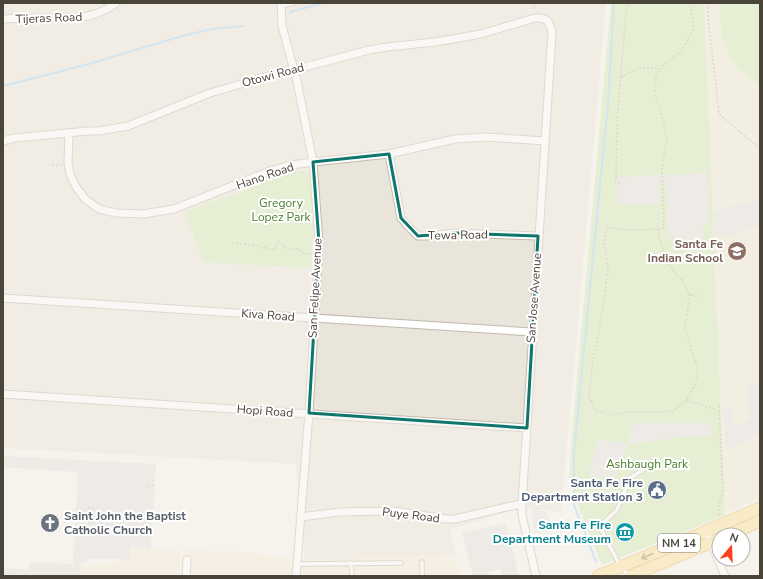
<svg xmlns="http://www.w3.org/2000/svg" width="763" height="579" font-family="'Nunito Sans',sans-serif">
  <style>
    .residential { fill: #eae5da }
    .commercial { fill: #f7ead8 }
    .industrial { fill: #e6e2dd }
    .education { fill: #efe8d6 }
    .green { fill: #d2eab5 }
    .parking { fill: #e5e3e0 }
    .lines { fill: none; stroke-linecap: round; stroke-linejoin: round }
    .stream { stroke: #a9d4f2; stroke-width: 2 }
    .service-casing { stroke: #c2bbae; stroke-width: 5.5 }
    .minor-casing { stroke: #c2bbae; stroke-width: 9 }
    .primary-casing { stroke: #e6c16a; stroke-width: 13 }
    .path { stroke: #c4b79f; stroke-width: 1.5; stroke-dasharray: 2 2; stroke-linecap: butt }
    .service { stroke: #fff; stroke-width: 3.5 }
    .minor { stroke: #fff; stroke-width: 7 }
    .primary { stroke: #ffe39c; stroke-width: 11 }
    .oneway { stroke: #9c8c66 }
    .marked { fill: none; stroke: #0f766e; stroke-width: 3; stroke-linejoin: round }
    .labels { text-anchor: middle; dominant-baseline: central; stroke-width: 4; stroke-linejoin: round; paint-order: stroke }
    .shield { fill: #fff; stroke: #817c74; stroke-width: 1 }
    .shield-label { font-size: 11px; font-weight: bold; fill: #4b4439 }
    .street-label { font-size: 12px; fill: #4b4439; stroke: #fff }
    .park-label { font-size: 12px; fill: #4a7f2a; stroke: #fff }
    .education-label { font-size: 12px; font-weight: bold; fill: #785e54; stroke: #fff; text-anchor: end }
    .service-label { font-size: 12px; font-weight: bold; fill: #4e5e75; stroke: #fff; text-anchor: end }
    .worship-label { font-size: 12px; font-weight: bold; fill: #5b616d; stroke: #fff; text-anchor: start }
    .culture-label { font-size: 12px; font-weight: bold; fill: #0d838f; stroke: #fff; text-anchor: end }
  </style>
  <rect width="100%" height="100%" fill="#f6f3ec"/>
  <path class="residential" d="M3,3H606L561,512L527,509L513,510L450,530L457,557L305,560L296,464L3,448Z"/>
  <path class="commercial" d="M133,548L181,550L179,576H82V566L129,561Z
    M184,549L252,553L307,561L454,554L460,576H183Z"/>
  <path class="industrial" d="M532,510L547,512L552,531L535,533L531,513Z"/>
  <path class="education" d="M704,3H760V498L725,513Z"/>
  <path class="green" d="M611,3H704L725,515L602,565L569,482L572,434Z
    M720,3H760V82L758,85L735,65L722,42L719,6Z
    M301,170L310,175L313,228L311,268L204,262L184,212Z"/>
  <path class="parking" d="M708,173V224L702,227L703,241L686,245L674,237H668L666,182H659L660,204L617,205V177Z
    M760,199V227L732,235L714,236V211Z
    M760,381V436L727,449L723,409L733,410L734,426L749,419L748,385Z
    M633,423H712L711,436L680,437L628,445L614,481L588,475L598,439L628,444Z
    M3,456L156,464L151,549L131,547L130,560L91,558L81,565V576H3V568L29,570L30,562L73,564L78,475L76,472L3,467Z
    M506,523L519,576H502L500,569L488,572L489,576H473L462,533Z"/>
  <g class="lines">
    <path class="stream" d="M290,12L323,3
      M3,86L89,64L182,36L212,29L243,26
      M596,562L574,505V453L608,103L614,3"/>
    <g class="service-casing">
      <path id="service" d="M282,6L294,3
        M422,562V576
        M351,563L352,576
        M296,564L401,563
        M629,576L621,567L609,545L602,531L604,522L617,510L630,478L646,468"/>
    </g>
    <g class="minor-casing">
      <path id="minor" d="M281,3L282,26L297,81L313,162L319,242L309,413L296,576
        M3,19C19,18 35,18 50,18C75,18 95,19 116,3
        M69,133L68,163L70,174L76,187L85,199L99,209L116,213L143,214L174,209L270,171L291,165L313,162L389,154L455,139L486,137L545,141
        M3,141L14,138L58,134L87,131H99L128,126L138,122L210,93L286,71L301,68L369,50L387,47L435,42L481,34L535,18C547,17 550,22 552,33L522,504V515L536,576
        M389,154L401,218L408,226L418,236H432L455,233L538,236
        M3,298L532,332
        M3,394L527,428
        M300,517L340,512L393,511L447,519H455L511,506L522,504
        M706,531L725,576
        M186,576L187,560"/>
    </g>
    <g class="primary-casing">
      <path id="primary" d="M728,535L760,521
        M598,576L669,547L760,508
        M631,576L719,539"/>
    </g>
    <path class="path" d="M534,3V10
      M708,3V17L719,114L760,149
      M621,77C637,68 642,66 660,69
      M52,165H62
      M620,183L616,182L617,120L627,3
      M658,229L664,228L662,166L667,138L663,120L655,95L654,85L657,74L662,66L681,52L686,44L693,29V21L690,3
      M232,243L254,245L275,250L276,244L279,242L288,249H297L304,253L312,254
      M690,294L685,329L698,370L696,383L686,400L682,404L673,411L662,412H627L612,415L595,410L589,395L593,360L601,321L608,271L606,252L603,244L607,228L633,230L658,229L659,238L664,249L670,266L676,275L681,279L688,293L697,297
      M686,400L715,409
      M719,406L723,491L718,509L719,515
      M148,486L156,485
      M88,508L95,509
      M88,513H95
      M88,517L95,518
      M88,522L95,523
      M88,527L95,528"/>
    <use href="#service" class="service"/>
    <use href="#minor" class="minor"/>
    <use href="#primary" class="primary"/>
  </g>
  <defs><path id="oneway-shaft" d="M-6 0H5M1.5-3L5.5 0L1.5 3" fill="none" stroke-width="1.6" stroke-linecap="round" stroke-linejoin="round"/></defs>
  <use class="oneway" href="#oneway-shaft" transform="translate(647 556) rotate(157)"/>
  <path d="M0 0H763V579H0ZM389,154L401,218L418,236L455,233L538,236L527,428L309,413L319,242L313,162Z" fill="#f6f3ec" fill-opacity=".55" fill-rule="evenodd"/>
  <path class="marked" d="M389,154L401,218L418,236L455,233L538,236L527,428L309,413L319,242L313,162Z"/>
  <defs>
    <g id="school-disc" transform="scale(1)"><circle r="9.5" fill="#8d6e63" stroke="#fff"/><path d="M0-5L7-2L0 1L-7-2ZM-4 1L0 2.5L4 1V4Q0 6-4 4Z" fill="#fff"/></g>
    <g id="civic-disc" transform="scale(1)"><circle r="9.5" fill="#5c6f8a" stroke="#fff"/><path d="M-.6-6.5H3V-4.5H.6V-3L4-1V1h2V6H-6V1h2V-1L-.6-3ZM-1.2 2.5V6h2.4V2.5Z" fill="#fff"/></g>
    <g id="church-disc" transform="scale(1)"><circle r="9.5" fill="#6b7280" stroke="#fff"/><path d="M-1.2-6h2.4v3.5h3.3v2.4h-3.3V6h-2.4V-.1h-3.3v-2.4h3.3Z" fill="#fff"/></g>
    <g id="museum-disc" transform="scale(1)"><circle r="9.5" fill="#0f9aa8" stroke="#fff"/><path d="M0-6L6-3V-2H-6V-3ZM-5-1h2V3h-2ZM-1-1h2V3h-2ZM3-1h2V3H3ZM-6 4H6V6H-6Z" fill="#fff"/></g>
  </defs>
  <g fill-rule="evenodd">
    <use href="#school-disc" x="737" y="251"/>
    <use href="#civic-disc" x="657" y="490"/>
    <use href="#church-disc" x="50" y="523"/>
    <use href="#museum-disc" x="625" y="532"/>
  </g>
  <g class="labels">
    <rect class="shield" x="658" y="534" width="42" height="18" rx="3"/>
    <g class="shield-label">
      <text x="679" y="543">NM 14</text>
    </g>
    <g class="street-label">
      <text transform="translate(49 18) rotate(-2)">Tijeras Road</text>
      <text transform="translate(273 75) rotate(-15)">Otowi Road</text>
      <text transform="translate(265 176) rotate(-19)">Hano Road</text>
      <text transform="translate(458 235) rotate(-1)">Tewa Road</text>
      <text transform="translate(315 288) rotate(-87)">San Felipe Avenue</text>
      <text transform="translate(534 298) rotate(-86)">San Jose Avenue</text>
      <text transform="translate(268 315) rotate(4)">Kiva Road</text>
      <text transform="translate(265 411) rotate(4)">Hopi Road</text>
      <text transform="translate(411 515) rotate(7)">Puye Road</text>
    </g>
    <g class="park-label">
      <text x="281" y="203">Gregory<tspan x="281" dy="14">Lopez Park</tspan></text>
      <text x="647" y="464">Ashbaugh Park</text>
    </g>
    <g class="education-label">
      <text x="723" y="244">Santa Fe<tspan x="723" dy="14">Indian School</tspan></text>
    </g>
    <g class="service-label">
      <text x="643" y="483">Santa Fe Fire<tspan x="643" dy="14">Department Station 3</tspan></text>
    </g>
    <g class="worship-label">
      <text x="64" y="516">Saint John the Baptist<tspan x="64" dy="14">Catholic Church</tspan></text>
    </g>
    <g class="culture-label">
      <text x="611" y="525">Santa Fe Fire<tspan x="611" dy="14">Department Museum</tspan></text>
    </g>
  </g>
  <rect width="763" height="579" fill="none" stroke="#4b4439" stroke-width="8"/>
  <g transform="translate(731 547) rotate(19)"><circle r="19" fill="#ffffff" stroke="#b7b4b0"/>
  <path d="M0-3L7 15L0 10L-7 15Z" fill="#fc3f1d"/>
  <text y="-6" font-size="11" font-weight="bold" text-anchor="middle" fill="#4b4439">N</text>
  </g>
</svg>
